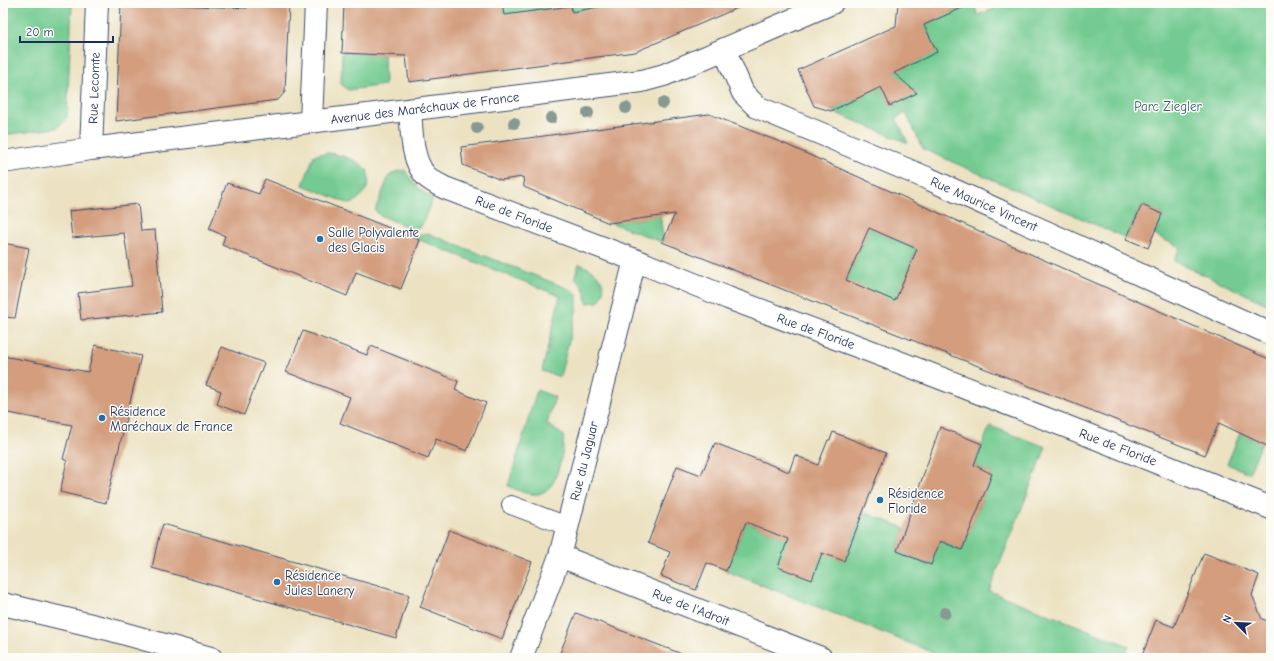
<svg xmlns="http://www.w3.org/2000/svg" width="1274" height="661" font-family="'Comic Neue',sans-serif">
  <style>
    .green { fill: #73cb91; stroke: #477d78 }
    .building { fill: #d39d7e; fill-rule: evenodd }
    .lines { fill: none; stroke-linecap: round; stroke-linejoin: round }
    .service-casing { stroke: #3a4a6d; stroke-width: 20 }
    .minor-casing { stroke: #3a4a6d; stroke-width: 24 }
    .tertiary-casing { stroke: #3a4a6d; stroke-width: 24 }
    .service { stroke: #fff; stroke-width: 18 }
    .minor { stroke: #fff; stroke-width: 22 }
    .tertiary { stroke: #fff; stroke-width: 22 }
    .tree { fill: #879993 }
    .poi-dot { fill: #1f6fb2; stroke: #fdfcf7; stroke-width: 1.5 }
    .labels { text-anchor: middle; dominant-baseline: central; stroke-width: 3; stroke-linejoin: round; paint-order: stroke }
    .street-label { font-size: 13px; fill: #1b2f5e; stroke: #fdfcf7 }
    .park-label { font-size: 13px; fill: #355e6d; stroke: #fdfcf7 }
    .poi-label { font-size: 13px; fill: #1b2f5e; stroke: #fdfcf7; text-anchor: start }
  </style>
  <rect width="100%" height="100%" fill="#fdfcf7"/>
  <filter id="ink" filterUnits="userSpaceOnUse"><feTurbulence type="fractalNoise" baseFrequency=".025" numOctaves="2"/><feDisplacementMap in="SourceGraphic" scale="8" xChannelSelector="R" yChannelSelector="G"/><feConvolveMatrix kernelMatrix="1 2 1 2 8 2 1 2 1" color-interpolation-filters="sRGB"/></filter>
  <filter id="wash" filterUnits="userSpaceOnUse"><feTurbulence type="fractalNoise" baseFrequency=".012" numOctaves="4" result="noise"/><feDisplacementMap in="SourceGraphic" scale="16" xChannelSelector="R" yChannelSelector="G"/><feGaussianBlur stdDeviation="0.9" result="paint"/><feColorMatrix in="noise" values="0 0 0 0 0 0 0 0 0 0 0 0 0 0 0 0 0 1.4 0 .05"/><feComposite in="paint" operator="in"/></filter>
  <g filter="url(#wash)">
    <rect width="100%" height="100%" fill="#ece2c2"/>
    <path class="green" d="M3,3H72L67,118L57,128L3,135Z
      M175,3H248L247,26L204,10V6L175,5Z
      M502,3H558V8L505,27Z
      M570,3H632L572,13Z
      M973,3L978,15L994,9L992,3H1271V306L1174,261L1180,247L1154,235L1163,215L1142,205L1126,238L923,149L906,113L896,118L908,143L831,111L858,98L894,73L936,52L924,25Z
      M342,53L384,55L385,85L348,90L341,84Z
      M327,153C339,154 359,160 367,170C371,182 368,191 358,199C355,202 354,203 350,204L303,185L314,155Z
      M405,170C412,182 420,192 433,198L421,227L411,228L379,215L375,210L389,176L395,172Z
      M658,194L663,239L662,242L588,214L630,220L646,218L643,195Z
      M869,228L917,249L907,271L917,276L956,333L846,281Z
      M427,233L574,291L577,295V308L560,377L542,371L560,296L412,237Z
      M579,264C595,269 613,285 598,302L587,303C586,292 583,285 574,278Z
      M537,390L555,397L547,424L563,435C566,444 558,474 553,483C550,488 544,493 538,494C529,496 517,490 508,486Z
      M1271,422L1249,473L1227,464L1240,433L1252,439Z
      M990,426L1046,447L989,591L1129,646L1124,658H947L726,571L746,522L844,561L863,512L905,528L897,551L930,565L940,541L962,550L992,474L974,465Z"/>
    <g id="blocks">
      <path class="building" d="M121,3H175V5L247,8L248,3H289L285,92L278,100L116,121Z
        M344,3H502L504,15L571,6L572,12L619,3H749L635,52L409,82L406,56L342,53Z
        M898,3H973L924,25L937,52L894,73L917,93L890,106L881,87L831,111L814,106L798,70L896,26Z
        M709,114L785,144L1082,277L1271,360V448L1219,423L1205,455L662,242L675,214L609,223L524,187L523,177L501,180L463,165L461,147ZM869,228L917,249L895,301L846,280Z
        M265,179L420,240L401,289L356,272L347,296L222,245L225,236L209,229L227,183L259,194Z
        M138,204L141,231L155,230L162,312L81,320L78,293L132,286L124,233L72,238L69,211Z
        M1142,205L1162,214L1148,248L1126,239Z
        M3,243L29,248L15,318L3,317Z
        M303,331L367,355L371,346L458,381L455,390L486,403L467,451L436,439L428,458L340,423L350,397L286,372Z
        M95,345L141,356L106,503L60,492L67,461L63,459L72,425L3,412V356L88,372Z
        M222,347L264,363L244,415L217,404L221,391L206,385Z
        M940,427L982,444L974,465L992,474L962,550L940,541L931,565L897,551Z
        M833,432L886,453L844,561L822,553L812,580L778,567L788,539L746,522L726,571L707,563L696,590L661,576L670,552L648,543L677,466L701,475L715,443L789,472L795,455L818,465L828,440H830Z
        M163,524L409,595L396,638L152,568L158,540Z
        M449,530L532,562L502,639L420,607Z
        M1204,553L1259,575L1252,595L1262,619L1271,622V658H1141L1156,620L1174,627Z
        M576,613L687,656V658H558Z"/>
    </g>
  </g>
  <g filter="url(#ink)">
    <use href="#blocks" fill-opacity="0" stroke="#3a4a6d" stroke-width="1"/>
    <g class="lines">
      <g class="service-casing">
        <path id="service" d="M511,505L567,526"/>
      </g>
      <g class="minor-casing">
        <path id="minor" d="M724,49L743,93L757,107L927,178L1271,334
          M410,110C412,131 411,160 426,176C431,181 439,185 445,188L635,260L728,298L878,354L1078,431L1271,508
          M311,122L316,3
          M91,149L97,3
          M3,162L91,149L642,81L664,75L832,3
          M560,556L821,658
          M521,658L560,556L635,260"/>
      </g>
      <g class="tertiary-casing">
        <path id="tertiary" d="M3,604L108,629L211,658"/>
      </g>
      <use href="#service" class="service"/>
      <use href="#minor" class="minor"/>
      <use href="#tertiary" class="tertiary"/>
    </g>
    <g class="tree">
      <circle cx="663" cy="103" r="6"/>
      <circle cx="626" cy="108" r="6"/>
      <circle cx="588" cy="113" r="6"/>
      <circle cx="551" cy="118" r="6"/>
      <circle cx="514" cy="123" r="6"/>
      <circle cx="477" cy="128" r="6"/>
      <circle cx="945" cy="613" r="6"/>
    </g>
  </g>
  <g class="poi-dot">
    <circle cx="320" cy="239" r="4"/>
    <circle cx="102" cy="418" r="4"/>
    <circle cx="880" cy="500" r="4"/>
    <circle cx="277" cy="582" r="4"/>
  </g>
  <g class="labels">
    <g class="street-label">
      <text transform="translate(94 88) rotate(-88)">Rue Lecomte</text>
      <text transform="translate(425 108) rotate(-7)">Avenue des Maréchaux de France</text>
      <text transform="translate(984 204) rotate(24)">Rue Maurice Vincent</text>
      <text transform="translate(514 214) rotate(21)">Rue de Floride</text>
      <text transform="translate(816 331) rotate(20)">Rue de Floride</text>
      <text transform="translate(1118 447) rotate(21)">Rue de Floride</text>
      <text transform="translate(584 461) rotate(-76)">Rue du Jaguar</text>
      <text transform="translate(691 607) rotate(21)">Rue de l'Adroit</text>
    </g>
    <g class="park-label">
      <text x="1168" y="106">Parc Ziegler</text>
    </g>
    <g class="poi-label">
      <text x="328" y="232">Salle Polyvalente<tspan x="328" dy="15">des Glacis</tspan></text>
      <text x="110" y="411">Résidence<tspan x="110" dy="15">Maréchaux de France</tspan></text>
      <text x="888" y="493">Résidence<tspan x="888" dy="15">Floride</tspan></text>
      <text x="285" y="575">Résidence<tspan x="285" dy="15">Jules Lanery</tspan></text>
    </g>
  </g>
  <rect width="1274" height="661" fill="none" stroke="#fdfcf7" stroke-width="16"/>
  <g transform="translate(1236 623) rotate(294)" stroke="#fdfcf7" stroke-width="3" paint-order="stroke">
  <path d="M0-3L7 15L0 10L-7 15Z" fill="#1b2f5e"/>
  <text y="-6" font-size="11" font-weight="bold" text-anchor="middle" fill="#1b2f5e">N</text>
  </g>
  <path d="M20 36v6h93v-6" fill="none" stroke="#1b2f5e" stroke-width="2"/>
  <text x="26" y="36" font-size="12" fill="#1b2f5e" stroke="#fdfcf7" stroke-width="3" paint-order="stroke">20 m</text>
</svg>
